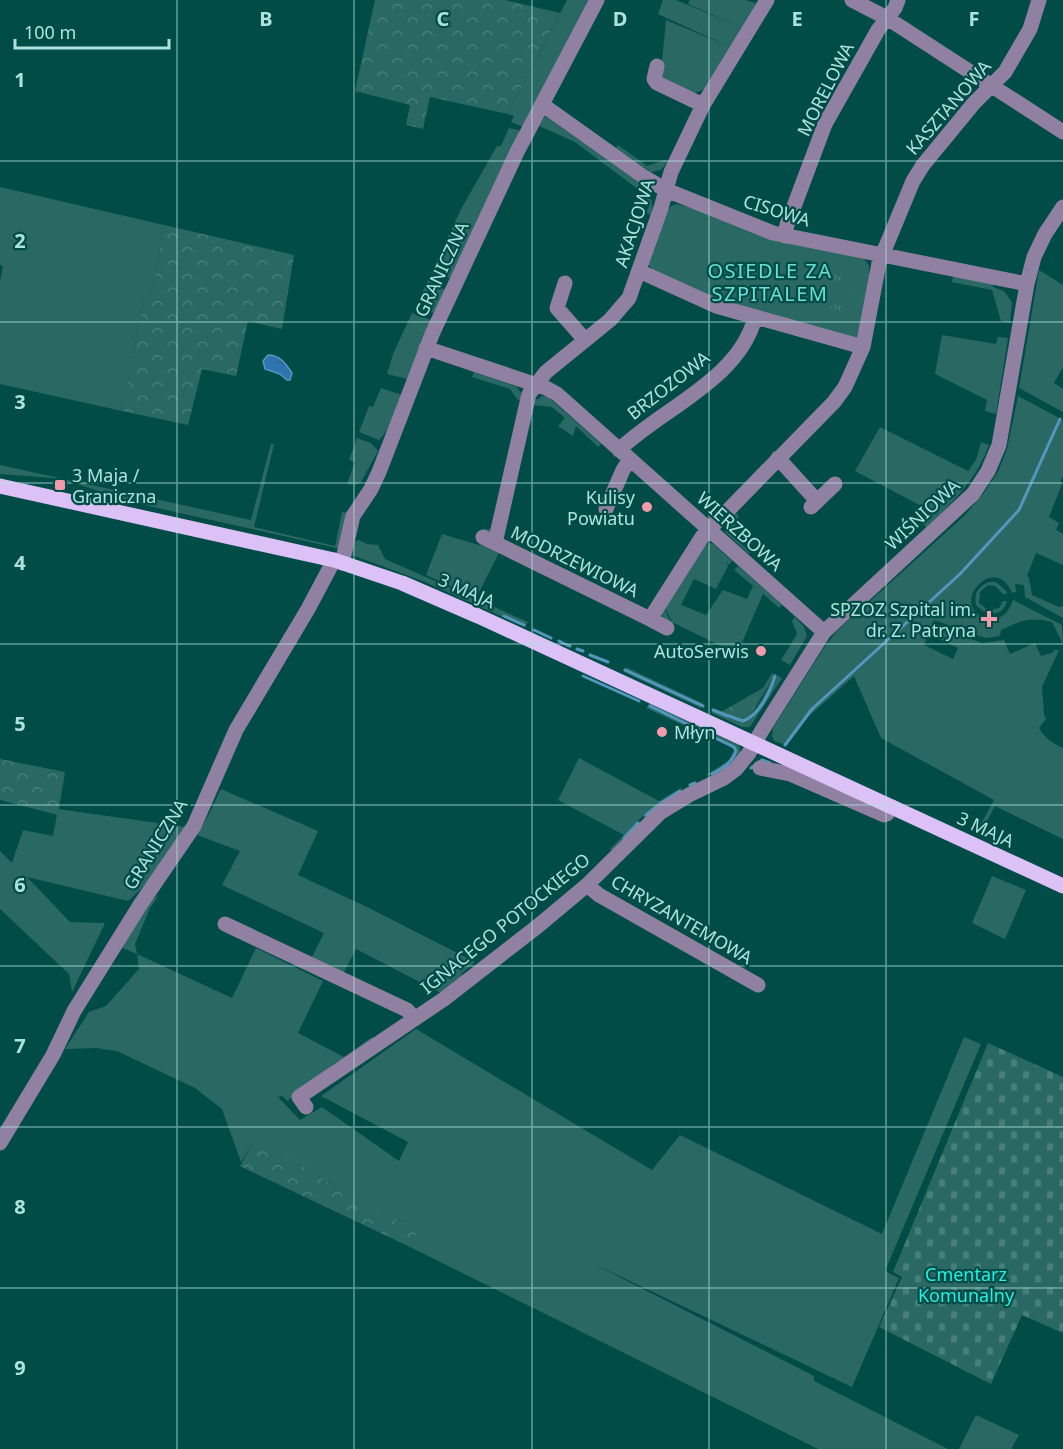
<svg xmlns="http://www.w3.org/2000/svg" width="1063" height="1449" font-family="'Noto Sans',sans-serif">
  <style>
    .green { fill: #2a6963 }
    .forest { fill: url(#forest-crowns) }
    .cemetery { fill: url(#cemetery-stones) }
    .park { fill: url(#park-tufts) }
    .water { fill: url(#water-ripples); stroke: #5496bd; stroke-width: 1.5 }
    .lines { fill: none; stroke-linecap: round; stroke-linejoin: round }
    .stream { stroke: #5496bd; stroke-width: 3 }
    .minor { stroke: #9080a1; stroke-width: 15 }
    .major { stroke: #dcc1f7; stroke-width: 15 }
    .grid { fill: none; stroke: #aee2dc; stroke-width: 1.5; stroke-opacity: 0.55 }
    .poi-dot { fill: #f39aab; stroke: #014c47; stroke-width: 2 }
    .labels { text-anchor: middle; dominant-baseline: central; stroke-width: 4.5; stroke-linejoin: round; paint-order: stroke }
    .street-label { font-size: 18px; fill: #aee2dc; stroke: #014c47 }
    .poi-label { font-size: 18px; fill: #aee2dc; stroke: #014c47; text-anchor: end }
    .park-label { font-size: 18px; fill: #25f0e2; stroke: #014c47 }
    .neighbourhood-label { font-size: 20px; letter-spacing: 1.5px; fill: #69dfd4; stroke: #014c47 }
    .grid-label { font-size: 20px; text-anchor: middle; font-weight: bold; fill: #aee2dc; stroke: #014c47; stroke-width: 4.5; stroke-linejoin: round; paint-order: stroke }
  </style>
  <defs>
    <pattern id="forest-crowns" width="20" height="18" patternUnits="userSpaceOnUse" patternTransform="scale(1.5)"><rect width="20" height="18" fill="#2a6963"/><path d="M2 6a3 3 0 1 1 6 0M12 15a3 3 0 1 1 6 0" fill="none" stroke="#467e79"/></pattern>
    <pattern id="cemetery-stones" width="16" height="16" patternUnits="userSpaceOnUse" patternTransform="scale(1.5)"><rect width="16" height="16" fill="#2a6963"/><path d="M2 7V4a2 2 0 0 1 4 0v3zM10 15v-3a2 2 0 0 1 4 0v3z" fill="#467e79"/></pattern>
    <pattern id="park-tufts" width="24" height="20" patternUnits="userSpaceOnUse" patternTransform="scale(1.5)"><rect width="24" height="20" fill="#2a6963"/><path d="M3 7l-1-3M5 7V3M7 7l1-3M15 17l-1-3M17 17v-4M19 17l1-3" fill="none" stroke="#467e79"/></pattern>
    <pattern id="water-ripples" width="26" height="14" patternUnits="userSpaceOnUse" patternTransform="scale(1.5)"><rect width="26" height="14" fill="#2e75b0"/><path d="M2 4q2-2 4 0t4 0M15 11q2-2 4 0t4 0" fill="none" stroke="#306184"/></pattern>
  </defs>
  <rect width="100%" height="100%" fill="#014c47"/>
  <path class="green" d="M567,0H594L523,127L511,122L514,116L508,114Z
    M663,0H676L738,26L688,4L690,0H745L756,3L704,89C692,99 673,86 660,81L666,20L726,45L658,14Z
    M545,116L641,184C650,194 655,202 651,215L646,213L649,206L639,190L575,142L537,125L536,123L540,124Z
    M509,128L519,130L522,133L455,277L445,278L431,273L460,211L497,146H501Z
    M618,145L647,166L665,160L668,161L661,170L651,172L616,148Z
    M0,187L164,225L150,299L144,298L122,411L0,384V281L3,266L0,265Z
    M677,204L864,259L869,266V277L858,337L854,338L708,297L652,269L648,264L667,211L671,206Z
    M1039,270L1063,285V367L1054,383L1063,389V412L1019,388Z
    M953,276L993,284V287L1004,291L1012,302L1010,323L1001,321L992,290L952,282Z
    M428,280L445,290L436,314L416,306Z
    M412,313L431,320L407,379L387,374L393,354Z
    M942,335L996,344L998,337L1008,338L996,414L985,411L987,400L935,374Z
    M474,372L517,387L521,393V400H518L510,389L472,377Z
    M381,388L402,395C396,409 390,430 379,440L359,432L369,406L373,407Z
    M543,396L548,397L601,444L598,447L576,426L573,436L558,426L565,418L552,407L533,405L536,400Z
    M1018,396L1063,420V476L1060,482L1062,484L1049,517L1059,523L1056,530L1063,534V565L1036,553L1027,576L1029,578L1032,595L1059,607L1063,606V618L1025,597L1024,585L1015,584L1016,592L1012,593C995,551 948,605 985,618C999,623 1009,613 1013,600L1062,625L1063,644L1052,622C1026,617 1024,620 1001,630L1000,636L986,638L979,636L934,620L924,645L953,659L958,648L937,638V632L945,629L982,643L1004,640L1010,654L1035,643L1041,656L1054,652L1053,650H1059L1042,687L1044,714L1046,719L1039,728C1045,738 1052,743 1063,748V839L995,806L986,823L976,833L994,800L881,738L854,676L809,716L787,745L774,741L772,736L773,728L825,646L837,631L964,516L983,494L998,472L1007,449Z
    M880,427L968,471L976,460L981,442L989,445C975,482 954,501 926,527L919,520L929,510L855,471Z
    M357,438L371,443L378,451L361,482L356,485L347,484L355,462L349,460Z
    M271,444H274L254,527L335,546L342,512L349,513L341,549L135,503L74,483L52,478L0,474V465L251,520Z
    M736,513L739,516L732,536L750,552L749,554L725,532L727,521Z
    M492,527L499,553L476,598L426,575L442,534L482,546L479,544L481,530L490,529Z
    M359,540L367,544L378,545L385,559L528,622L525,627L425,582L352,555L353,541Z
    M710,543L713,544L732,561L729,565L726,562L728,566L716,589L694,579L681,605L706,615L723,590L747,599L753,586L757,589L734,570L738,566L782,605L779,608L763,594L737,654L672,622L665,608L686,574L664,608L671,623L665,621L661,614L662,609L699,550Z
    M989,582H996L1007,592V594H1003L995,586L988,585L980,592L979,603L988,610L999,608L1003,601H1007C1003,618 985,616 976,605C974,593 977,587 989,582Z
    M795,617L804,627L807,636L790,665L781,660L797,634L792,621Z
    M626,667L704,704L701,708L624,672Z
    M775,675L782,678L750,727H742L712,713L713,708L742,719C757,715 767,688 775,675Z
    M650,703L739,744L741,755C735,765 717,778 706,775L728,761L735,749L646,708Z
    M579,758L659,801L681,788L682,790L645,818L643,816L638,821L640,823L613,852L610,849L624,835L558,800Z
    M221,789L318,831L298,875L365,906L475,962L461,974L463,977L441,993L356,949L343,974L312,957L324,933L222,885L240,851L197,835L208,816Z
    M58,809L186,827L154,877L128,901L27,877L70,922L105,923L72,992L69,974L0,909V851L12,863L23,830L53,836Z
    M992,876L1026,890L1005,939L972,923Z
    M159,895L150,908L135,944L137,954L232,998L256,948L323,981L298,1033L344,1057L372,1037L374,1040L339,1064L338,1061L332,1065L333,1068L288,1100L289,1102L282,1096L278,1097L300,1120L322,1107L399,1161L408,1142L321,1096L416,1029L652,1170L680,1135L882,1234L964,1037L981,1044L885,1271L899,1278L852,1387L590,1262L814,1376V1381L948,1449H818L412,1248L416,1231L322,1179L258,1135L241,1162L222,1109L195,1088L117,1051L96,1048L65,1049L89,1012L106,1006L139,969L137,954L120,947L144,905Z
    M976,1415L1019,1435L1011,1449H959Z"/>
  <path class="forest" d="M375,0H505L560,13L508,114L430,97L423,129L406,125L410,105L355,91Z
    M164,225L294,255L282,329L248,321L236,376L202,369L188,425L122,411L144,298L150,299Z
    M772,673L775,675L749,717L742,719L721,712L763,688Z
    M0,759L65,772L58,815L0,800Z
    M258,1134L322,1179L417,1231L412,1248L240,1166Z"/>
  <path class="cemetery" d="M988,1043L1063,1077V1333L1022,1315L991,1384L879,1327L902,1277L893,1272Z"/>
  <path class="park" d="M814,265L853,275L844,312L820,304L823,291L809,287Z"/>
  <path class="water" d="M268,355C280,355 286,364 292,373L290,380H287L280,374L265,369L263,361Z"/>
  <g class="lines">
    <path class="stream" d="M504,616L524,625
      M534,630L551,638
      M559,641L565,644
      M567,645L570,646
      M577,649L583,651
      M590,655L608,662
      M625,670L703,706
      M583,676L639,701
      M650,706L734,747L736,751C732,763 723,768 712,774
      M713,710L728,716
      M729,716L743,721C759,716 770,692 775,676
      M785,745L812,709L960,574L1019,510L1060,419
      M751,768L762,760L770,763
      M690,785L695,783
      M646,815L661,803L680,791
      M624,838L638,823"/>
    <path class="minor" d="M852,0L887,18L1063,132
      M657,66L654,79L657,83L703,105
      M543,105L644,177L666,190L773,233L1027,284
      M785,236L787,225L825,124L878,30L895,8L898,0
      M639,271L716,306L863,347
      M565,283L557,308L585,340
      M426,348L546,388L557,394L824,632
      M619,450C661,409 740,379 755,317
      M778,458L817,501
      M811,507L835,484
      M606,509L623,470L630,459
      M483,537L650,619
      M495,543L529,394L546,372L610,320L629,298L661,208L671,172L703,105L767,0
      M342,563L353,516L371,489L379,472L433,332L517,152L597,0
      M667,628L650,619L702,537L834,402L845,387L863,347L879,263L913,181L923,165L974,103L1005,72L1030,29L1039,0
      M760,768L790,774L884,815L887,814L892,807
      M587,885L599,895L758,985
      M225,924L407,1010L415,1019
      M306,1107L299,1097L444,999L538,926L587,885L661,812L689,795L724,778L736,769L749,753L761,732L824,632L973,494L988,471L999,445L1027,284L1034,257L1045,234L1063,207
      M0,1143L53,1055L74,1011L140,905L194,826L236,730L308,609L334,560"/>
    <path class="major" d="M0,486L334,560L402,583L478,616L1063,886"/>
  </g>
  <path class="grid" d="M177,0V1449M354,0V1449M532,0V1449M709,0V1449M886,0V1449M0,161H1063M0,322H1063M0,483H1063M0,644H1063M0,805H1063M0,966H1063M0,1127H1063M0,1288H1063"/>
  <g class="poi-dot">
    <rect x="54" y="479" width="12" height="12" rx="3"/>
    <circle cx="647" cy="507" r="6"/>
    <path d="M986 610h6v6h6v6h-6v6h-6v-6h-6v-6h6z"/>
    <circle cx="761" cy="651" r="6"/>
    <circle cx="662" cy="732" r="6"/>
  </g>
  <g class="labels">
    <g class="street-label">
      <text transform="translate(825 89) rotate(-63)">MORELOWA</text>
      <text transform="translate(948 107) rotate(-49)">KASZTANOWA</text>
      <text transform="translate(777 210) rotate(17)">CISOWA</text>
      <text transform="translate(634 223) rotate(-72)">AKACJOWA</text>
      <text transform="translate(441 269) rotate(-65)">GRANICZNA</text>
      <text transform="translate(668 385) rotate(-38)">BRZOZOWA</text>
      <text transform="translate(922 514) rotate(-43)">WIŚNIOWA</text>
      <text transform="translate(740 531) rotate(42)">WIERZBOWA</text>
      <text transform="translate(575 561) rotate(26)">MODRZEWIOWA</text>
      <text transform="translate(467 590) rotate(24)">3 MAJA</text>
      <text transform="translate(986 829) rotate(25)">3 MAJA</text>
      <text transform="translate(155 844) rotate(-58)">GRANICZNA</text>
      <text transform="translate(682 919) rotate(30)">CHRYZANTEMOWA</text>
      <text transform="translate(505 923) rotate(-39)">IGNACEGO POTOCKIEGO</text>
    </g>
    <g class="poi-label">
      <text x="72" y="475" text-anchor="start">3 Maja /<tspan x="72" dy="21">Graniczna</tspan></text>
      <text x="635" y="497">Kulisy<tspan x="635" dy="21">Powiatu</tspan></text>
      <text x="976" y="609">SPZOZ Szpital im.<tspan x="976" dy="21">dr. Z. Patryna</tspan></text>
      <text x="749" y="651">AutoSerwis</text>
      <text x="674" y="732" text-anchor="start">Młyn</text>
    </g>
    <g class="park-label">
      <text x="966" y="1274">Cmentarz<tspan x="966" dy="21">Komunalny</tspan></text>
    </g>
    <g class="neighbourhood-label">
      <text x="770" y="270">OSIEDLE ZA<tspan x="770" dy="23">SZPITALEM</tspan></text>
    </g>
  </g>
  <g class="grid-label">
    <text x="266" y="26">B</text>
    <text x="443" y="26">C</text>
    <text x="620" y="26">D</text>
    <text x="797" y="26">E</text>
    <text x="974" y="26">F</text>
    <text x="20" y="87">1</text>
    <text x="20" y="248">2</text>
    <text x="20" y="409">3</text>
    <text x="20" y="570">4</text>
    <text x="20" y="731">5</text>
    <text x="20" y="892">6</text>
    <text x="20" y="1053">7</text>
    <text x="20" y="1214">8</text>
    <text x="20" y="1375">9</text>
  </g>
  <path d="M15 39v9h154v-9" fill="none" stroke="#aee2dc" stroke-width="3"/>
  <text x="24" y="39" font-size="18" fill="#aee2dc" stroke="#014c47" stroke-width="4.5" paint-order="stroke">100 m</text>
</svg>
